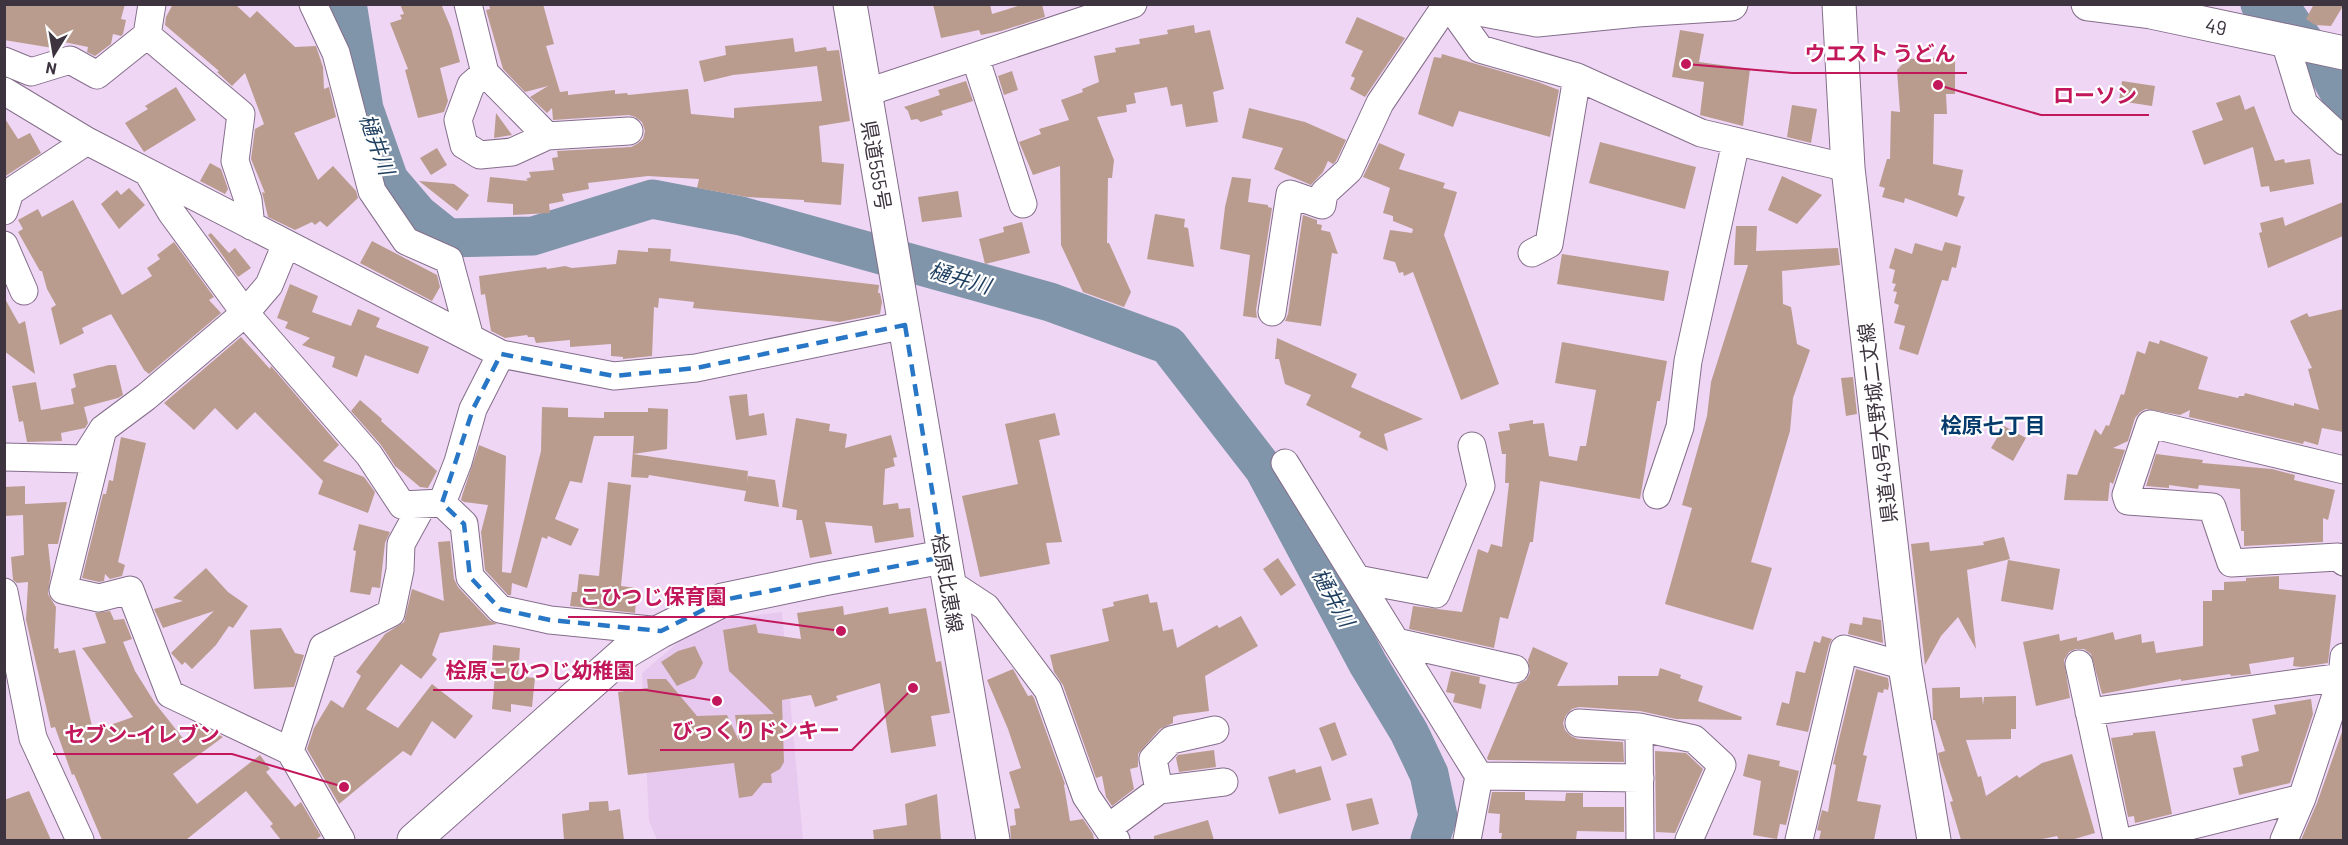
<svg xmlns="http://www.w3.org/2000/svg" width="2348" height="845" font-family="Barlow,'Noto Sans JP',sans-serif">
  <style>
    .built { fill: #e7c9ef }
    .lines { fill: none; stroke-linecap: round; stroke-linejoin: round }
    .river { stroke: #8094aa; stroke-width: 39 }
    .building { fill: #ba9c8f }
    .minor-casing { stroke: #846e8a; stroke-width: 29 }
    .tertiary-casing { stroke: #846e8a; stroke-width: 35 }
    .secondary-casing { stroke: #846e8a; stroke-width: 35 }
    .primary-casing { stroke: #846e8a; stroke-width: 35 }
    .minor { stroke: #fff; stroke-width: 27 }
    .tertiary { stroke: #fff; stroke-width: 33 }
    .secondary { stroke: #fff; stroke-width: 33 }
    .primary { stroke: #fff; stroke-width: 33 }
    .marked { fill: none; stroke: #2877c6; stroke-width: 4.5; stroke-dasharray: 12 8; stroke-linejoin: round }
    .labels { text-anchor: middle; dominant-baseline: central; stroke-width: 4.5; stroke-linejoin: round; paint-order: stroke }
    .street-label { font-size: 20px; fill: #3d3440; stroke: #fff }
    .water-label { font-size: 21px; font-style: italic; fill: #1e3e5f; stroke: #fff }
    .neighbourhood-label { font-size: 21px; font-weight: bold; fill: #053b6c; stroke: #fff }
    .leader { fill: none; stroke: #c2185b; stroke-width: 2 }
    .callout-dot { fill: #c2185b; stroke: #fff; stroke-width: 2 }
    .callout-label { font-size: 21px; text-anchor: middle; font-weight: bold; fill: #c2185b; stroke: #fff; stroke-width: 4.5; stroke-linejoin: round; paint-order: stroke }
  </style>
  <rect width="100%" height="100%" fill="#efd6f5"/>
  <path class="built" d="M782,612L803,840H657L649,821L642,673L688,634L727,619Z"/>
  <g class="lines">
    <path class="river" d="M346,4L348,9L364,109L389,180L418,214L448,238L533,236L652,199L741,216L1050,302L1168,345L1264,469L1368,664L1409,732L1429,774L1438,816L1430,840
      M2260,4L2281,8L2320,64L2325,67L2344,101"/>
  </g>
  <path class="building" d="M4,4H125L121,19L126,20L123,34L121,36L113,34L111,44L95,56L87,52L88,47L54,40L53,48L4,40Z
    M173,4H235L250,18L257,11L295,47L316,46L323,67L324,89L329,87L336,117L294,133L318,180L333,166L356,191L358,198L327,227L320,221L315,225L312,222L295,230L268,217L262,192L265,193L251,159L255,129L264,124L245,73L232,86L217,72L219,71L165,25L166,17Z
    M400,4H441L451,28L460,62L440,68L448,101L444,112L418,118L405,70L408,69L390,23L402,19L400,15L404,14Z
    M489,4H543L554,44L546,46L560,92L568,91V95L615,90V94L627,93L628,95L688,89L691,114L734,118V108L822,101L817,66L733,75L704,82L699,61L726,55L725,46L793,38L795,52L826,47L827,51L839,50L850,121L819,126L822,162L844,164L841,205L804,202V200L747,197L697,188L699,179L648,176L588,183L589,189L562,194L564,201L549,204L550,213L513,215V204L487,202L490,177L528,181L526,179L531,177L529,172L554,170L552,158L558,157L557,151L631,147L637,144L643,139L645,131L642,122L635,117L629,115L553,120L552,108L547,113L530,97L548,86L525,92L503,69L486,10L490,9Z
    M933,4H990L992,14L1024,4H1042L1045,17L1001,31L981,35L979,30L941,38Z
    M2314,4H2343V6L2331,26L2315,25L2306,19Z
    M1357,17L1405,38L1365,97L1350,89L1355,78L1351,76L1363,51L1345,43Z
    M1194,25L1195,33L1210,30L1224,89L1213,92L1218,122L1186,127L1182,104L1171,106L1167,87L1134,93L1136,103L1126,105L1127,112L1097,117L1114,160L1112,178H1108L1107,243H1109L1131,292L1124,307L1083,292L1061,245L1060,166L1033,175L1019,142L1041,134L1039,129L1069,120L1061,100L1083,92L1082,89L1099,82L1094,56L1116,52L1115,48L1140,44L1139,39L1168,34L1167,30Z
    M1680,30L1704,34L1699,62L1750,69L1743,126L1700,115L1704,82L1672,77Z
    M1442,54L1538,82L1559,90L1550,137L1459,111L1453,127L1418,114L1434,57L1441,58Z
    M1955,57V94H1946L1947,114H1934L1933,164L1963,170L1958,195L1965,197L1957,217L1905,198L1904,203L1882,197L1885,188L1879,186L1887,159H1890L1891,111L1900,112L1897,70L1907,59Z
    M1012,71L1018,90L1004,95L998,76Z
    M966,81L973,101L941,111L943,115L921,122L917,119L911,120L908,111L904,107L940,95L938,90Z
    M2122,81L2155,86L2152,106L2119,101Z
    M176,87L196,120L144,152L125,123L148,109L145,106Z
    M2240,95L2245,110L2254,106L2275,161L2284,159L2285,163L2310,159L2314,184L2270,192L2269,186L2261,187L2253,147L2204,165L2192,131L2223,120L2216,103Z
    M1792,105L1817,109L1811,143L1787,137Z
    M1249,108L1305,122L1346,140L1336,161L1333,164L1328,161L1323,172L1311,185L1274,169L1283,148L1242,138Z
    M496,113L512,135L494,138Z
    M4,117L18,139L30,133L41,153L4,177Z
    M1600,142L1696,167L1685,209L1589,183Z
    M1379,143L1405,154L1399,169L1445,183L1443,188L1457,192L1444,235L1499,384L1461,400L1413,272L1404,276L1403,272L1399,273L1395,262L1383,259L1390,230L1412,233L1413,229L1393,221V216L1383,213L1390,188L1363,177Z
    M437,148L447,165L431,175L420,158Z
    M210,163L221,169L228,189L225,194L200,181Z
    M1782,176L1822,195L1797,224L1768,210Z
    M1232,177L1251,179L1248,202L1268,205V207L1272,208L1256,310L1257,318L1243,316L1250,255L1220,249L1225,207Z
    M419,181L454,184L469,195L457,211Z
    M129,188L145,205L119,229L101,204L117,190L121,195Z
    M958,191L962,217L922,222L918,197Z
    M73,200L122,295L152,276L147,268L160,259L157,255L174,242L214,297L209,300L221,313L149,374L144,370L111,314L82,328L84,333L60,345L51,308L56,305L47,289L42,271H40L18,232L23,229L18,220L38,209L42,217Z
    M2343,202V236L2268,268L2259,233L2262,232L2260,223L2283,217L2285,226Z
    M1155,214L1185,219L1184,227L1188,228L1194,267L1147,259Z
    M1303,215L1317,220V224L1322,225L1321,230L1330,232L1338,254L1332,253L1321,326L1285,321L1288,314Z
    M1022,222L1030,253L985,264L979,239L1004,232L1003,227Z
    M1736,226H1757L1756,251L1838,248L1840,265L1782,271L1783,304L1791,307L1797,344L1810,350L1793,398L1790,431L1751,562L1772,568L1753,630L1665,604L1692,508L1682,505L1707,416L1711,382L1748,265H1734Z
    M211,233L229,253L235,248L251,268L238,277L208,235Z
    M372,241L437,275L440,287L432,301L360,263Z
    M1945,242L1961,246L1956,268L1952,267L1948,281L1942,280L1918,355L1899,349L1905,326L1894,323L1899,305L1894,303L1897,292L1893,291L1896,284L1892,283L1895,270L1889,268L1895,248L1912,254L1915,243L1942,251Z
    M648,248L671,249L670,261L879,285L878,293H880L882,302L880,314L839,322L693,308L694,302L659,298L658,308L654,307L652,356L623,359V357L611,356V344L570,347V340L536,343L534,337H528L527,335L505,338L491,331L485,294L481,295L479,276L546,267L547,269L565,266L572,268L616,264L618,250L648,252Z
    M1562,254L1669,271L1664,301L1557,284Z
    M290,284L318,296L312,312L351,326L358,309L380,318L376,327L429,347L418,374L365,355L357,377L332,367L335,357L302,345L310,338L285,328L288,322L277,318Z
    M4,297L19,324L25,321L35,374L4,351Z
    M2343,309V432L2322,428L2318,445L2304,441L2303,444L2189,417L2190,410L2180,415L2146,409L2140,412L2135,418L2128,441L2113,448L2125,450L2113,484L2110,482L2108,501L2064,500L2067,474L2077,475L2095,429L2101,435L2106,425L2109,426L2121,394L2124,395L2137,351L2145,354L2149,341L2159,344L2160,340L2208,357L2198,389L2238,398L2239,396H2244L2245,393L2294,406V403L2319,410L2308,369L2312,368L2290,321L2307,313L2309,317Z
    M241,337L270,369L271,366L339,445L323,461L364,477L375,492L368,513L318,494L323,481L255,412L237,430L215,408L194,430L164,403Z
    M1277,338L1357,374L1351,387L1423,419L1384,434L1388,451L1359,437L1361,432L1306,405L1311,395L1285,384L1279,359H1275Z
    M1562,342L1667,361L1660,401H1657L1640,499L1540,481L1533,542H1530L1508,619L1500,617L1494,648L1409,629L1413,606L1462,612L1478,549L1488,553L1491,544L1502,547L1509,483H1505L1506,454H1502L1498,432L1510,430L1509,424L1533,420V424L1544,423L1549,456L1577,461L1580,446H1586L1596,390L1555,383Z
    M109,365H116L123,395L118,398L84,407L88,423L85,428L61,433L62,441L27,442L23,421L19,422L12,386L36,382L41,410L74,404L71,389L76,387L73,374Z
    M1853,377L1857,414L1846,416L1841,378Z
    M747,394L749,416L764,413L767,435L736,440L729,396Z
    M360,400L382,419L381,421L437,471L428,488L420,487L395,466L381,445L351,411Z
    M542,407L568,408V417L604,418V412H648V408L668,409L667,449L633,454L748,471L747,484L748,476L775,480L779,507L744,501L746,491L649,475L648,478L631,477L634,436H594L582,483L570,481L555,519L579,529L571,546L548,536L547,539L542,537L527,588L512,583L511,595H508L485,570L481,532L488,505L464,502L461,500L462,496L479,445L506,456L502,572L511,573L541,451Z
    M1055,413L1060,435L1039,440L1062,542L1046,543L1050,564L980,577L962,496L1018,484L1005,424Z
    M796,418L830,424L829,431L847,434L845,448L891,435L897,457L893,458L895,466L885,469L883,505L898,503L899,509L910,508L914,537L875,543L872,526L825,522L832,554L810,558L802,520H796L797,510L782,507Z
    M2004,426L2026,438L2013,461L1991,448Z
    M121,437L146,443L118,562L125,565L122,576L110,579L105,574L104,581L99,582L82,578L103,494H106L109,480L113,481Z
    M2156,454L2203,460L2202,463L2272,469L2295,475L2294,480L2335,490L2328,520L2323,518V542L2244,546V531H2241L2240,489L2199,485L2198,489L2169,485V488L2146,486Z
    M608,482L631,485L621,586L637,588L635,613L570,606L572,592H577L579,574L599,576Z
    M25,486V504L67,502L58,544H48L51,572L48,594L56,607L54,649L58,648L59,653L75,650L93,731L133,717L82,648L106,643L95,613L110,611L114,620L124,619L132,639L123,642L135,671L155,703L185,741L193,722L223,737L173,774L197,804L260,755L270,769L266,772L295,807L301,802L321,836L315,840H281L270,826L273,824L246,791L186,840H102L74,774L72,775L55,727L51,728L26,620L28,582L17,583L13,580L11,557L24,555L23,515L4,516V487Z
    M359,524L390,532L385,543L380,588L372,587L370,595L350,592L356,551L353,550Z
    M2004,537L2010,559L1967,570L1976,649L1958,617L1941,636L1925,665L1911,544L1929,542L1930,551L1984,545L1983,542Z
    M450,541L454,579L458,587L489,620L497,624L440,633L432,655L437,659L421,679L401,664L366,709L398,728L432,684L473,716L455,739L432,721L411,756L403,751L339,804L307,749L314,728L331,700L343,708L361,676L356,672L385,634L404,622L412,589L444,601L438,542Z
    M1278,558L1296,585L1281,596L1263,569Z
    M2008,560L2060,569L2053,610L2001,601Z
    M206,568L228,592L248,606L233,628L229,626L216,645L192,669L185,662L182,665L171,653L214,611L163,628L154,609L183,601L173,598Z
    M2279,576V589L2336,595L2328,663L2302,667L2293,666L2294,657L2249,664L2251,674L2231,676L2230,674L2181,681V679L2102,694L2091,654L2084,649H2076L2069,652L2064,660L2070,698L2036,706L2023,642L2059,634L2060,641L2077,637V641L2113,632L2115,640L2141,634L2142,643L2154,641L2156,653L2203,646V601H2212V590H2224V582L2246,581V578Z
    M1148,594L1150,603L1157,602L1163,631L1173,629L1177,648L1217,625L1219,628L1241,616L1258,646L1205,676L1209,711L1178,715L1173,717V723L1160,729L1138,754V767L1130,769L1134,789L1112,806L1106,797L1102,776L1096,778L1063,685L1054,672L1050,655L1109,641L1102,609L1114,606L1113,602Z
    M843,606L844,615L888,607L889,614L926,608L936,662L941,661L950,713L931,716L936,746L891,753L880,683L836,696L838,700L815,707L811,695L782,700L784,762L780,769L771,774L772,783H763L752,796L739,798L734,763L628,775L618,692L648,688L647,679H666L697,716L727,715L739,741L735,715L774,714L729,671L723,630L756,624L758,633L801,639L797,613Z
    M1863,617L1881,620L1883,643L1848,634L1850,623L1862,625Z
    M281,628L295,653L304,655L294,687L254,689L250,630Z
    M1822,636L1832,639L1829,645L1808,732L1776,725L1782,702L1789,704L1796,671L1805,673L1814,641L1820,643Z
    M493,645L520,648L518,676L535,678L532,707L511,704V712L492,709L496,663H492Z
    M695,646L703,663L695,678L677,686L661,662L678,651Z
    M1533,647L1568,663L1557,686L1618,685V676H1658L1660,668L1681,675L1680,678L1703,686L1698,701L1742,717L1741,720L1676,719L1640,711L1579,707L1572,709L1566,715L1563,723L1565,730L1571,736L1578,739L1623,742L1624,762L1488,760L1487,758L1518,684L1526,680L1530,673L1528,660Z
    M1013,669L1028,696L1032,695L1034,698L1065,784L1064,785L1070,821L1083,819L1093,834L1094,840H1011L1010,826L1016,825L1014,809L1020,808L1009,772L1021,768L1008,729L987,680Z
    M1856,669L1888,678L1889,685L1888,690L1884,689L1883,693L1878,692L1863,755L1867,756L1857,801L1881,805L1874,840H1819L1821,831L1817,830L1822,810L1828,812L1836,765L1833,764Z
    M1451,671L1480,677L1479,683L1486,685L1481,709L1453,702L1455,694L1446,692Z
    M1960,687V698L1982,697L1983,705L1984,697L2016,696V729H2011V739L1966,740L1978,777L1981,776L1986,796L2017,775L2019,778L2042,763L2072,754L2095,833L2071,840H2059L2057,836L2038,840H1961L1950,802L1953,801L1940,762L1938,753L1945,751L1935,720H1933L1932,688Z
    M2311,699L2313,714L2290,783L2239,795L2233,768L2243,766L2241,756L2259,751L2252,719L2276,714L2274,705Z
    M1335,722L1347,755L1332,761L1319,728Z
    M2155,731L2172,814L2135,823L2134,816L2128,817L2111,738L2133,735V733Z
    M2342,732L2343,733V840H2301L2317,803Z
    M1214,750L1216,767L1179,772L1176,758L1178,755Z
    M1655,751L1686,753L1703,769L1675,833L1656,832Z
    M1748,754L1780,761L1779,766L1799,771L1786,825L1780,824L1777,839L1753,835L1761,781L1743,776Z
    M1321,766L1331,800L1279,814L1268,777L1295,769L1296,773Z
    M29,791L51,840H4V800Z
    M1492,792H1525V800L1565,801L1566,793H1583V807H1624V832L1577,831L1576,840H1501L1502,833H1499L1500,814L1488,813Z
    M937,794L941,840H874L873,830L907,825L905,804Z
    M1372,798L1379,824L1352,831L1346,804Z
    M608,801L609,811L620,809L624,840H564L562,814L589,810V802Z
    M1208,820L1214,840H1154V836Z"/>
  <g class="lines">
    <g class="minor-casing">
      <path id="minor" d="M152,4L147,35L241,114L235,161L248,200L251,226
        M313,4L336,53L372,191L406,241L449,260L470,338
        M468,4L485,73L547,136L629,131
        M1448,4L1480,49L1577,77L1549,244L1532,253
        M2285,42L2304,104L2344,141
        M975,57L1023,204
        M4,61L31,72L70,60L97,75L147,35
        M485,73L471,85L458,120L464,145L480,155L512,152L547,136
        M1577,77L1701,133L1848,168
        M4,91L87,141L501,354L614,376L696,368L905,325
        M865,93L1133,4
        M148,173L171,212L245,313L369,455L402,505L442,503L464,524L470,577L500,609L550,620L661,631
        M4,211L10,192L87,141
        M4,245L24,291
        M1272,312L1290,194L1322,205L1324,193L1349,170L1380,103L1447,4
        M103,429L63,590L99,598L130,590L170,694L290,751L341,840
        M4,457L84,459L103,429L146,397L245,313L269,285L286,244
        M1285,463L1479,776L1467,840
        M2344,470L2150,424L2126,495L2128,501L2212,507L2231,563L2338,557L2344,562
        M1657,495L1680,427L1688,361L1736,142
        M442,503L458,462L473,409L501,354
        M1357,579L1436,594L1481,486L1472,446
        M948,582L986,607L1048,690L1086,796L1116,840
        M4,592L33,738L80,840
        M1396,642L1515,669
        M2079,664L2117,840
        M2089,712L2342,677L2344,657
        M1579,723L1639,727L1640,840
        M1639,727L1694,739L1722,765L1689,840
        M290,751L323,647L391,613L400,570L401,544L423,504
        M1479,776L1640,778
        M1159,790L1153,759L1171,740L1215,730
        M2302,798L2342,677
        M1108,828L1159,790L1224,782
        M1799,840L1844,649L1905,666
        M2133,840L2302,798L2284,840"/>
    </g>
    <g class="tertiary-casing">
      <g id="tertiary">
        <path id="s1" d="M2088,4L2151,12L2344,53"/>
        <path d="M414,840L627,651L661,631L723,600L823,579L943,557"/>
      </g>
    </g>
    <g class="secondary-casing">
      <path id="secondary" d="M850,4L993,840"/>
    </g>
    <g class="primary-casing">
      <path id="primary" d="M1453,4L1537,20L1637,10L1731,4
        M1839,4L1848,168L1905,666L1934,840"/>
    </g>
    <use href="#minor" class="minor"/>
    <use href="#tertiary" class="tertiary"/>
    <use href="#secondary" class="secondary"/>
    <use href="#primary" class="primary"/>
  </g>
  <path class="marked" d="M905,325L943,557L723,600L661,631L550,620L500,609L470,577L464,524L442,503L473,409L501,354L614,376L696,368Z"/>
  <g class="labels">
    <g class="street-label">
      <text stroke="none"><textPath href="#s1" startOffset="130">49</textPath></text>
      <text transform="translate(877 165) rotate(80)">県道555号</text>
      <text transform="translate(1877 423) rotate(-97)">県道49号大野城二丈線</text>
      <text transform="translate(948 583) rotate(80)">桧原比恵線</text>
    </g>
    <g class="water-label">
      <text transform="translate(378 144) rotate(70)">樋井川</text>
      <text transform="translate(960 277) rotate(16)">樋井川</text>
      <text transform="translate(1334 597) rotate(61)">樋井川</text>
    </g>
    <g class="neighbourhood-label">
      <text x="1993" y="424">桧原七丁目</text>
    </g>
  </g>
  <path class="leader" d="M1686 64L1792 73H1967M1938 85L2041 115H2149M841 631L739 617H568M717 701L646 690H433M913 688L852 750H660M344 787L232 754H53"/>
  <g class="callout-dot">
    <circle cx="1686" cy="64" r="6"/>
    <circle cx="1938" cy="85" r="6"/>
    <circle cx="841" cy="631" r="6"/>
    <circle cx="717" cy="701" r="6"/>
    <circle cx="913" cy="688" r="6"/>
    <circle cx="344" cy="787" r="6"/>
  </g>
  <g class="callout-label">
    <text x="1880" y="61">ウエスト うどん</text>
    <text x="2095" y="103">ローソン</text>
    <text x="653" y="604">こひつじ保育園</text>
    <text x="540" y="678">桧原こひつじ幼稚園</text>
    <text x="756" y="738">びっくりドンキー</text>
    <text x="142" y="742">セブン-イレブン</text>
  </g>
  <rect width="2348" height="845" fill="none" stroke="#3d3440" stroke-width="12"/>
  <g transform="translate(54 54) rotate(191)" stroke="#ffffff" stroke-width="4.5" paint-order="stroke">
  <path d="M0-4.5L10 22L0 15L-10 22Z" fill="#3d3440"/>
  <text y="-9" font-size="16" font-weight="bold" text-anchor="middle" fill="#3d3440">N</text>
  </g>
</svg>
